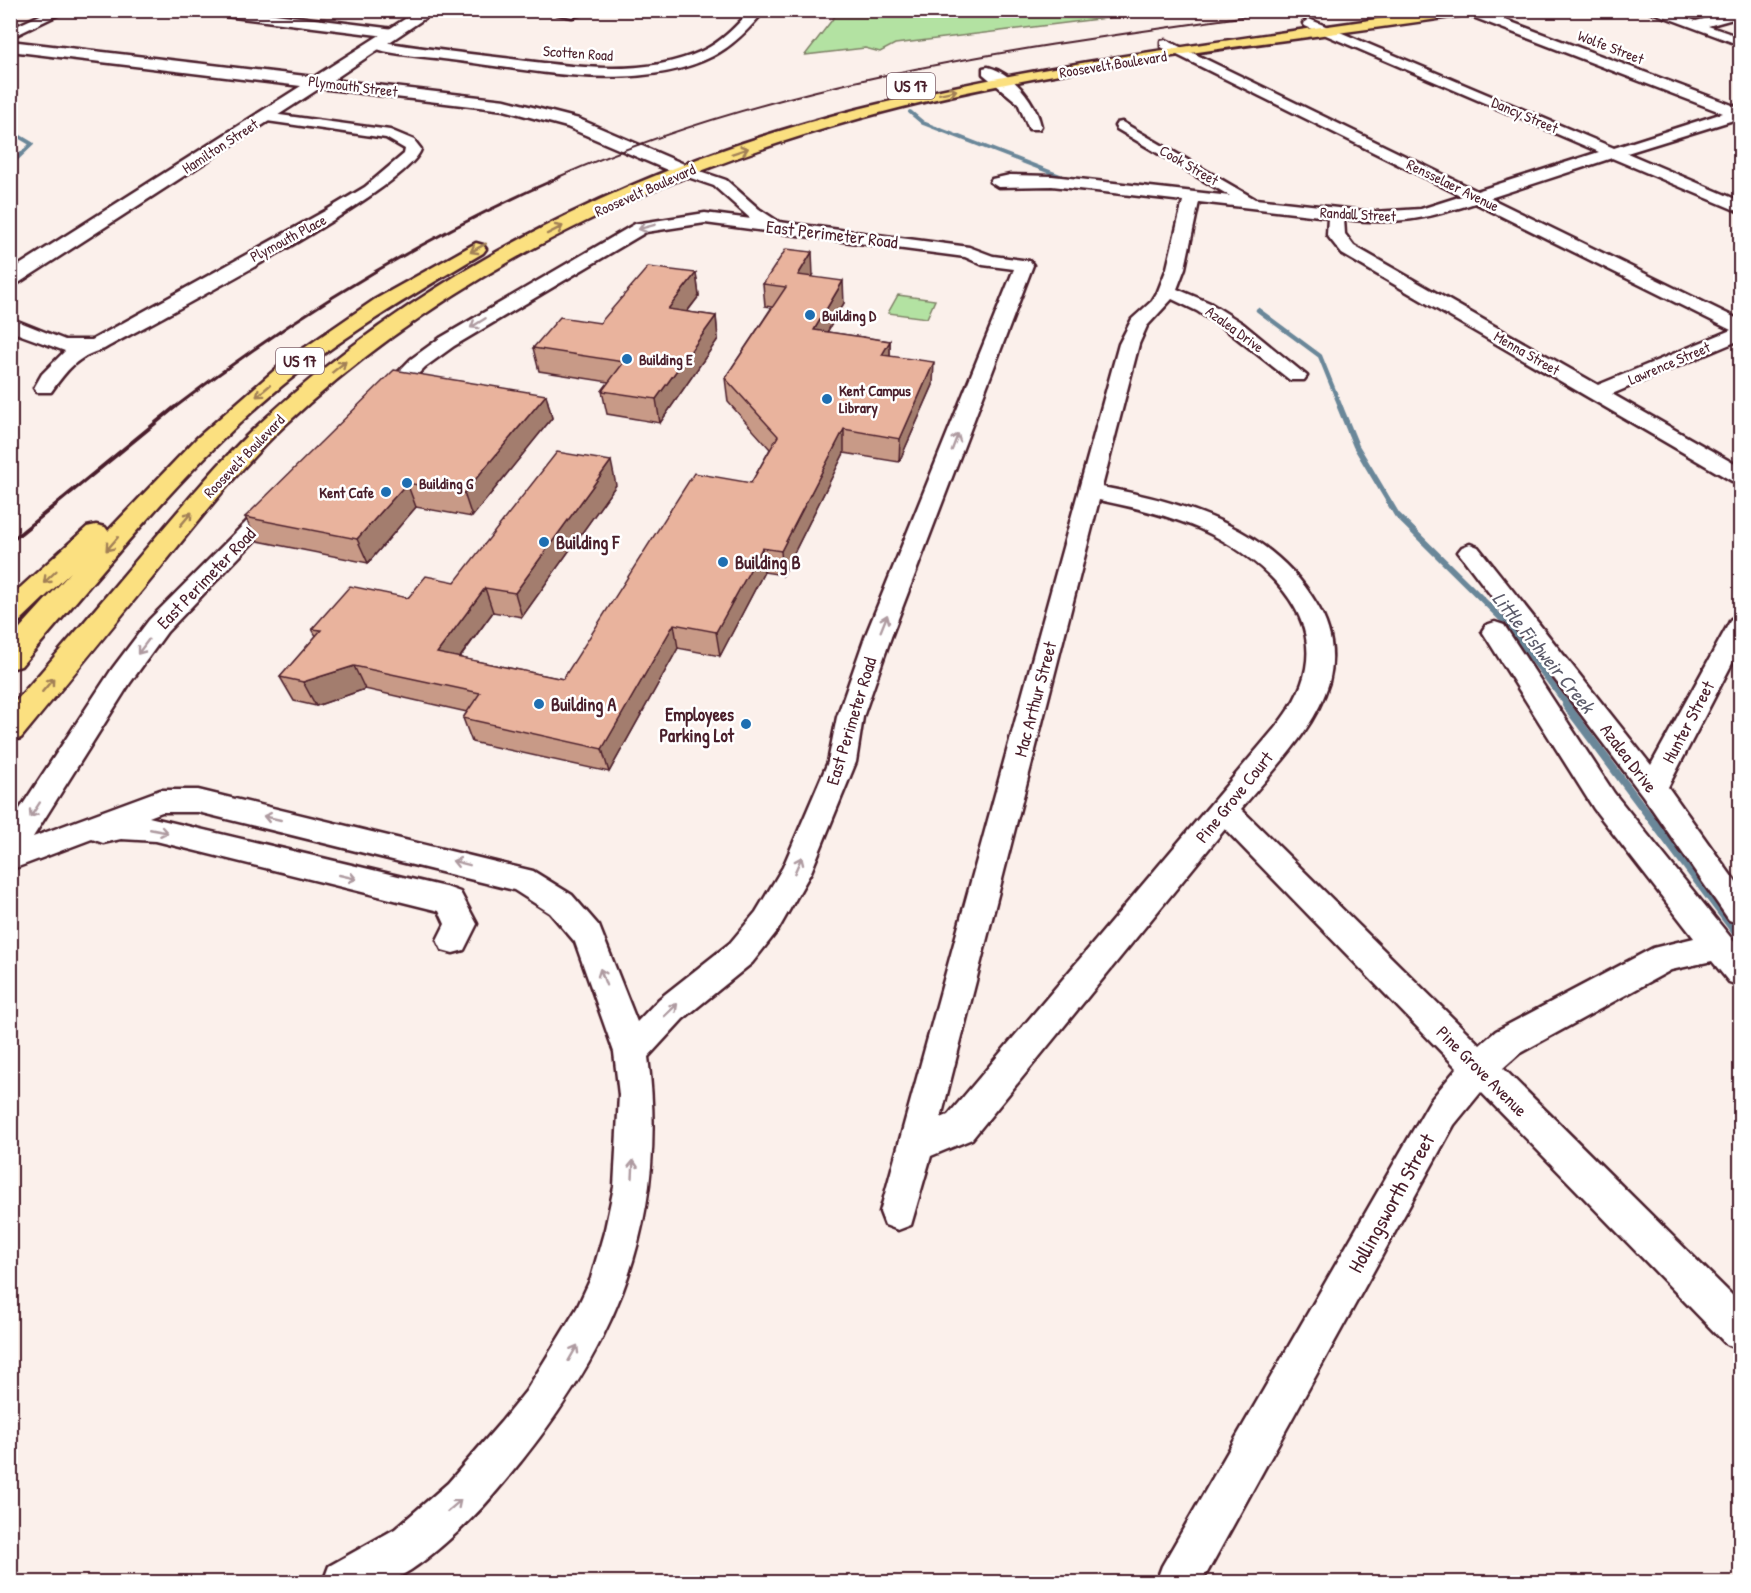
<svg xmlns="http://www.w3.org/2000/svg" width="1751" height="1593" font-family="'Patrick Hand',sans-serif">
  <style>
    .green { fill: #b3e2a2; stroke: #7e8066; stroke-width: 1.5 }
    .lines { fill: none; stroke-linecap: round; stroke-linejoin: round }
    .stream-far3 { stroke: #6b8799; stroke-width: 4 }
    .stream-far2 { stroke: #6b8799; stroke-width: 4.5 }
    .stream-far1 { stroke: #6b8799; stroke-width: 6 }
    .stream { stroke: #6b8799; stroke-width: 8 }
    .street-casing { stroke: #4a1f2b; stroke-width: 5 }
    .secondary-casing { stroke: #4a1f2b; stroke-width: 5 }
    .highway-casing { stroke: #4a1f2b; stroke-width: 5 }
    .street { fill: #fff; fill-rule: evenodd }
    .secondary { fill: #fff; fill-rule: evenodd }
    .highway { fill: #fbe080; fill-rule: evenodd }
    .rail-far2 { stroke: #4a1f2b; stroke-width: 2 }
    .rail-far1 { stroke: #4a1f2b; stroke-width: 3 }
    .rail { stroke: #4a1f2b; stroke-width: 4 }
    .wall { fill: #c89a87; stroke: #4a1f2b; stroke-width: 1.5 }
    .shaded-wall { fill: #a37d6e; stroke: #4a1f2b; stroke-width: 1.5 }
    .building { fill: #e9b39d; stroke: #4a1f2b; stroke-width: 1.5 }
    .oneway { stroke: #a28056 }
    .oneway2 { stroke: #ae9aa0 }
    .poi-dot { fill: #1f6fb2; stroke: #fff; stroke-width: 2 }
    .labels { text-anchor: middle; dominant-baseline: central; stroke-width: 5; stroke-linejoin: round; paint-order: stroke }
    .far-street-label { font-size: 15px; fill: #4a1f2b; stroke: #fff }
    .far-poi-label { font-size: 15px; font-weight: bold; fill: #4a1f2b; stroke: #fff; text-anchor: start }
    .shield { fill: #fff; stroke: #80626b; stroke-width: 1.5 }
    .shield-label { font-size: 16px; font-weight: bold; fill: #4a1f2b }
    .street-label { font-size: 18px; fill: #4a1f2b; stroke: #fff }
    .poi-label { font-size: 18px; font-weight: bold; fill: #4a1f2b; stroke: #fff; text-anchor: start }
    .water-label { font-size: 20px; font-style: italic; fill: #5d5c6b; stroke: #fff }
    .near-street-label { font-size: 21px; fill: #4a1f2b; stroke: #fff }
  </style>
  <rect width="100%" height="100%" fill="#fbf0eb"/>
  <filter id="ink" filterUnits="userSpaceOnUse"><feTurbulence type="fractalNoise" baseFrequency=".0167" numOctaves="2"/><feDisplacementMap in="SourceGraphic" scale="12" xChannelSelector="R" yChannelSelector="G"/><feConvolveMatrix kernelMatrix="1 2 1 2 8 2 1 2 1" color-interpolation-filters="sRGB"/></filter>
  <g filter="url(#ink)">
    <path class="green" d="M839,11V10L1163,11L895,44L880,52L865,48L805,55Z
      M898,295L935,300L927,318L888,313Z"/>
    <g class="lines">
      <path class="stream-far3" d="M910,112L923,123L1063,177
        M10,131L32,144L10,165"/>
      <path class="stream-far2" d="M1258,310L1320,356L1341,408"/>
      <path class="stream-far1" d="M1340,407L1356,446L1397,515L1504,621L1568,706"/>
      <path class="stream" d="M1566,705L1740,938"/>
      <g class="street-casing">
        <path id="street" d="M51,10H68L10,38V29Z
          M203,10H243L394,29L400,33L394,37L209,14Z
          M539,10H595L572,17Z
          M751,10H765C751,27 733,46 713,56C639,94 530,70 451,60C434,57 380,55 370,45L377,41C419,48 461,53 504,58C568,66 641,79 702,51C722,42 737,25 751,10Z
          M1463,10H1479L1740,108V118L1627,153L1740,201V212L1612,158L1490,198L1740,320V340L1612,394L1740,467V482L1732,481L1342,254L1327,235L1328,217L1199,202L1185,268L1177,289L1210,303L1242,323L1307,376L1304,380H1290L1229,332L1197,311L1172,299L1147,326L1139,344L1102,487C1183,502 1271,527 1316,603C1331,627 1336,654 1329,682C1315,730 1272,771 1241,809L1480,1045L1496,1031L1653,948L1694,938L1594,809L1482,631L1486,625L1495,622L1504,625L1614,793L1740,949V986L1729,982L1712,961L1671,970L1520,1053L1503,1068L1740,1303V1349L1726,1344L1481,1092L1454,1125L1202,1582H1156L1162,1566L1430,1101L1457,1068L1225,829L972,1139L931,1156L911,1225L898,1230L885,1225L880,1212L1119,344L1132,319L1152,301L1158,291L1167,268L1183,201L1052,186L998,187L990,182L992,179L1010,175L1052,176L1230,196L1117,129L1115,126L1117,123L1122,122L1255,199L1374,212L1421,209L1462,196L1161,47V41L1166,40L1477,191L1599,152L1305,26L1303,23L1309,19L1614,148L1723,113L1465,14ZM1475,203L1731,330L1598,385L1354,246L1345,234L1344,219C1397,225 1425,219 1475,203ZM1099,500C1133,507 1168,515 1200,529C1251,552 1318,603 1306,668C1302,691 1289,710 1275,728L948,1115L941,1118Z
          M1646,10H1665L1696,21L1740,10V17L1708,26L1740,37V45Z
          M988,67C1013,73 1036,102 1041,126L1039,129H1029L1018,103L983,74V68Z
          M265,113L390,130L414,140L421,149C409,190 154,321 104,349C77,356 67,370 51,392H37L34,388L42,374L65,351L10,331V318L65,340H92L325,211L365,187L404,154L405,149L386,138L260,120L258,117L260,114Z
          M685,166L726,180L759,209L779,222L969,247L993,256L1030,261L1033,265L891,637L863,717L856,762L811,872L778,930L752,963L683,1019L648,1057C671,1234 607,1363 494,1494C474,1518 416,1575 386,1582C370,1587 340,1582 323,1582L329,1566L395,1529L448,1483L501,1422L526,1391L577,1308L591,1278L605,1229L614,1187L619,1095L614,1052L575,942L550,913L514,890L198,812H162L149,817L449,888L460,892L477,924L464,950L453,953L442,950L437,940L445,924L439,911L156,841L121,839L103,843L92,839L10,870V824L112,669L149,620L271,497H287L290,502L287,507L167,632L130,683L33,837L160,790H198L533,871L572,895L599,926L637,1022L659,999L730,943L756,912L783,867L828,762L837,717L865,637L1014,269L983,265L965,257L705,223L646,232L454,346L425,367L389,403H375L372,399L411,359L440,338L635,224L705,213L751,219L714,186L679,174L677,171Z
          M1470,544L1478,547L1651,765L1728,625L1731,619L1740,617V648L1668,787L1740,888V924L1729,920L1643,796L1462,557L1458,552L1462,547Z"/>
      </g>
      <g class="secondary-casing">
        <path id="secondary" d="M419,10H437L333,80L505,100L579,119L691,167L694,171L691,175H679L567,127L504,110L320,88L17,284L10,286V271L301,86L10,51V41L314,77Z"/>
      </g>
      <g class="highway-casing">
        <path id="highway" d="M1439,10H1478L1471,14C1268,45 1060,63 861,118C649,177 445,275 283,427C240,468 203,515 166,561C118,620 70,679 21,738L10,741V708C57,654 104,599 150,544C188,500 225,454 268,416C433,266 643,163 858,109C1049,61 1244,39 1439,10Z
          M476,243L483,245L486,249L483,253C410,296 336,340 271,395C178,475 101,574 21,666L10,669V639L71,572L20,621L10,624V597L87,527L96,525L105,527L108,531L197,438L284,362L374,300Z"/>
      </g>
      <use href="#street" class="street"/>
      <use href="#secondary" class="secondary"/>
      <use href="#highway" class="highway"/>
      <path class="rail-far2" d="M556,178C788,75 1040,46 1289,10"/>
      <path class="rail-far1" d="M174,408C294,315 421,238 560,177"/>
      <path class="rail" d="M10,542L175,407"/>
    </g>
    <path class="wall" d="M696,273L699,296L687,312L716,316L718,339L660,423L607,414L602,391L609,382L539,371L533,348L600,323Z
      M813,275L812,276L844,303L827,332L890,341V356L933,385L899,462L844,453L783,575L764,572L720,656L678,648L609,772L472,742L463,718L467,712L365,689L316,706L294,701L280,677L316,636L312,629L455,582L616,485L522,617L493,612L460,658L563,679L751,483L770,449L728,402L725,378L772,307L765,306L763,284Z
      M546,395L552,418L472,517L416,507L368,563L258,541L245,517Z"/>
    <path class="shaded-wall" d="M812,252L813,275L799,297L798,275Z
      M696,273L699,296L671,332L668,309Z
      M843,281L844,303L815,353L814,330Z
      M716,316L718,339L660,423L656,399Z
      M890,341V364L882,355Z
      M934,362L933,385L899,462L900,439Z
      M546,395L552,418L472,517L464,493Z
      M844,429V453L783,575L781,551Z
      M611,461L616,485L522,617L515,593Z
      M407,483L416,507L368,563L357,539Z
      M762,548L764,572L720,656L716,632Z
      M485,588L493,612L446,676L437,653Z
      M674,624L678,648L609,772L602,749Z
      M354,666L365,689L316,706L303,682Z"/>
    <path class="building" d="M786,249L812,252L798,275L843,281L814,330L890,341L882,355L934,362L900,439L844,429L781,551L762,548L716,632L674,624L602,749L463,718L480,693L354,666L303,682L280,677L321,630L312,629L350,586L408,598L426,576L455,582L557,452L611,461L515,593L485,588L437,653L563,679L694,473L751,483L778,436L725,378L786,287L763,284Z
      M648,267L696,273L668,309L716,316L656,399L602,391L624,362L533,348L560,317L600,323Z
      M394,370L546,395L464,493L407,483L357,539L245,517Z"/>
    <defs><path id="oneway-shaft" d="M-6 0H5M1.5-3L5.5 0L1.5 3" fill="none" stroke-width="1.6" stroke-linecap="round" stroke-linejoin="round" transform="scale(1.5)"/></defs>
    <g class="oneway">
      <use href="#oneway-shaft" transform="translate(948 92) rotate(-12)"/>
      <use href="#oneway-shaft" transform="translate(740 151) rotate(-19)"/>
      <use href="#oneway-shaft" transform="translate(555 230) rotate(-27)"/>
      <use href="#oneway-shaft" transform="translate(478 248) rotate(151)"/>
      <use href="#oneway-shaft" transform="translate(339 367) rotate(-39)"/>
      <use href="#oneway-shaft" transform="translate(263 391) rotate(140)"/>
      <use href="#oneway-shaft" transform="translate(186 519) rotate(-50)"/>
      <use href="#oneway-shaft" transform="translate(112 544) rotate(131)"/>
      <use href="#oneway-shaft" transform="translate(50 577) rotate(136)"/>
      <use href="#oneway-shaft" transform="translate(48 685) rotate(-50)"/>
    </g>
    <g class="oneway2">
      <use href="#oneway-shaft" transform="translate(647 227) rotate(165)"/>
      <use href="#oneway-shaft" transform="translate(478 323) rotate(148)"/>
      <use href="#oneway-shaft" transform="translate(955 442) rotate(-69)"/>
      <use href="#oneway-shaft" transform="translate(884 623) rotate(-68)"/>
      <use href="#oneway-shaft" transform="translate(143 647) rotate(127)"/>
      <use href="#oneway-shaft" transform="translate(35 810) rotate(123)"/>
      <use href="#oneway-shaft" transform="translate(272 818) rotate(-167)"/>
      <use href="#oneway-shaft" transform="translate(159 831) rotate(11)"/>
      <use href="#oneway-shaft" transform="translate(461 863) rotate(-166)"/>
      <use href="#oneway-shaft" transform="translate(798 865) rotate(-66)"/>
      <use href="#oneway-shaft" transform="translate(348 877) rotate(13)"/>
      <use href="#oneway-shaft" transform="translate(603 977) rotate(-110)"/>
      <use href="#oneway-shaft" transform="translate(671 1010) rotate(-44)"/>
      <use href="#oneway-shaft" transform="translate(633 1169) rotate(-87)"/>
      <use href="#oneway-shaft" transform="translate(573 1353) rotate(-60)"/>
      <use href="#oneway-shaft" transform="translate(454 1506) rotate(-41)"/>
    </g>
  </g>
  <g class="poi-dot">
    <circle cx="810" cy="315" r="6"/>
    <circle cx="627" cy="359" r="6"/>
    <circle cx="827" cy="399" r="6"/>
    <circle cx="407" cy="483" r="6"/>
    <circle cx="386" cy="492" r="6"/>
    <circle cx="544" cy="542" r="6"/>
    <circle cx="723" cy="562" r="6"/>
    <circle cx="539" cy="704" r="6"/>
    <circle cx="746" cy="724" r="6"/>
  </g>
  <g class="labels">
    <g class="far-street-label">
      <text transform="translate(1611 47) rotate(21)">Wolfe Street</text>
      <text transform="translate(578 53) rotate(4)">Scotten Road</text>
      <text transform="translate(1113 64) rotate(-9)">Roosevelt Boulevard</text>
      <text transform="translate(353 86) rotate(7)">Plymouth Street</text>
      <text transform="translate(1525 115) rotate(23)">Dancy Street</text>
      <text transform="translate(220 146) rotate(-33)">Hamilton Street</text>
      <text transform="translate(1189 165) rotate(30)">Cook Street</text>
      <text transform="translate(1453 185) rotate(26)">Rensselaer Avenue</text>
      <text transform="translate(645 190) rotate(-24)">Roosevelt Boulevard</text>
      <text transform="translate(1358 214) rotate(3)">Randall Street</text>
      <text transform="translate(288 238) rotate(-28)">Plymouth Place</text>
      <text transform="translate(1235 329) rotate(36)">Azalea Drive</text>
      <text transform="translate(1527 353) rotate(30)">Menna Street</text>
      <text transform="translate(1669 363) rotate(-23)">Lawrence Street</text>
      <text transform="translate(244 456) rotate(-46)">Roosevelt Boulevard</text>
    </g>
    <g class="far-poi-label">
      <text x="822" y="315">Building D</text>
      <text x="639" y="359">Building E</text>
      <text x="839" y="390">Kent Campus<tspan x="839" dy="17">Library</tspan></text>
      <text x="419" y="483">Building G</text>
      <text x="374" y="492" text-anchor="end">Kent Cafe</text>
    </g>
    <g class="shield">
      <rect x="887" y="73" width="48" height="26" rx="4.5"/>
      <rect x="276" y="348" width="48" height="26" rx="4.5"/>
    </g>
    <g class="shield-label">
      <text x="911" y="86">US 17</text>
      <text x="300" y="361">US 17</text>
    </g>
    <g class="street-label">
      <text transform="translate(832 234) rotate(7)">East Perimeter Road</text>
      <text transform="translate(206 578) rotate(-46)">East Perimeter Road</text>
      <text transform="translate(1035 699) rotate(-75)">Mac Arthur Street</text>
      <text transform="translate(851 721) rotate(-73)">East Perimeter Road</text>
      <text transform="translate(1688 722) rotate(-62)">Hunter Street</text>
      <text transform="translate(1629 758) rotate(53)">Azalea Drive</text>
      <text transform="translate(1234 797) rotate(-51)">Pine Grove Court</text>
      <text transform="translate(1482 1071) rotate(45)">Pine Grove Avenue</text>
    </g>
    <g class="poi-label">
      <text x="556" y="542">Building F</text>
      <text x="735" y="562">Building B</text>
      <text x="551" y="704">Building A</text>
      <text x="734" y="714" text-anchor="end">Employees<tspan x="734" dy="21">Parking Lot</tspan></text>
    </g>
    <g class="water-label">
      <text transform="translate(1544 652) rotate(51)">Little Fishweir Creek</text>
    </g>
    <g class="near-street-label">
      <text transform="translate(1391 1203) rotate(-61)">Hollingsworth Street</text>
    </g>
  </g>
  <rect width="1751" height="1593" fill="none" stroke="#fff" stroke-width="36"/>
  <rect x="18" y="18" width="1715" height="1557" fill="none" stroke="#4a1f2b" stroke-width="2" filter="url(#ink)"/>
</svg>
